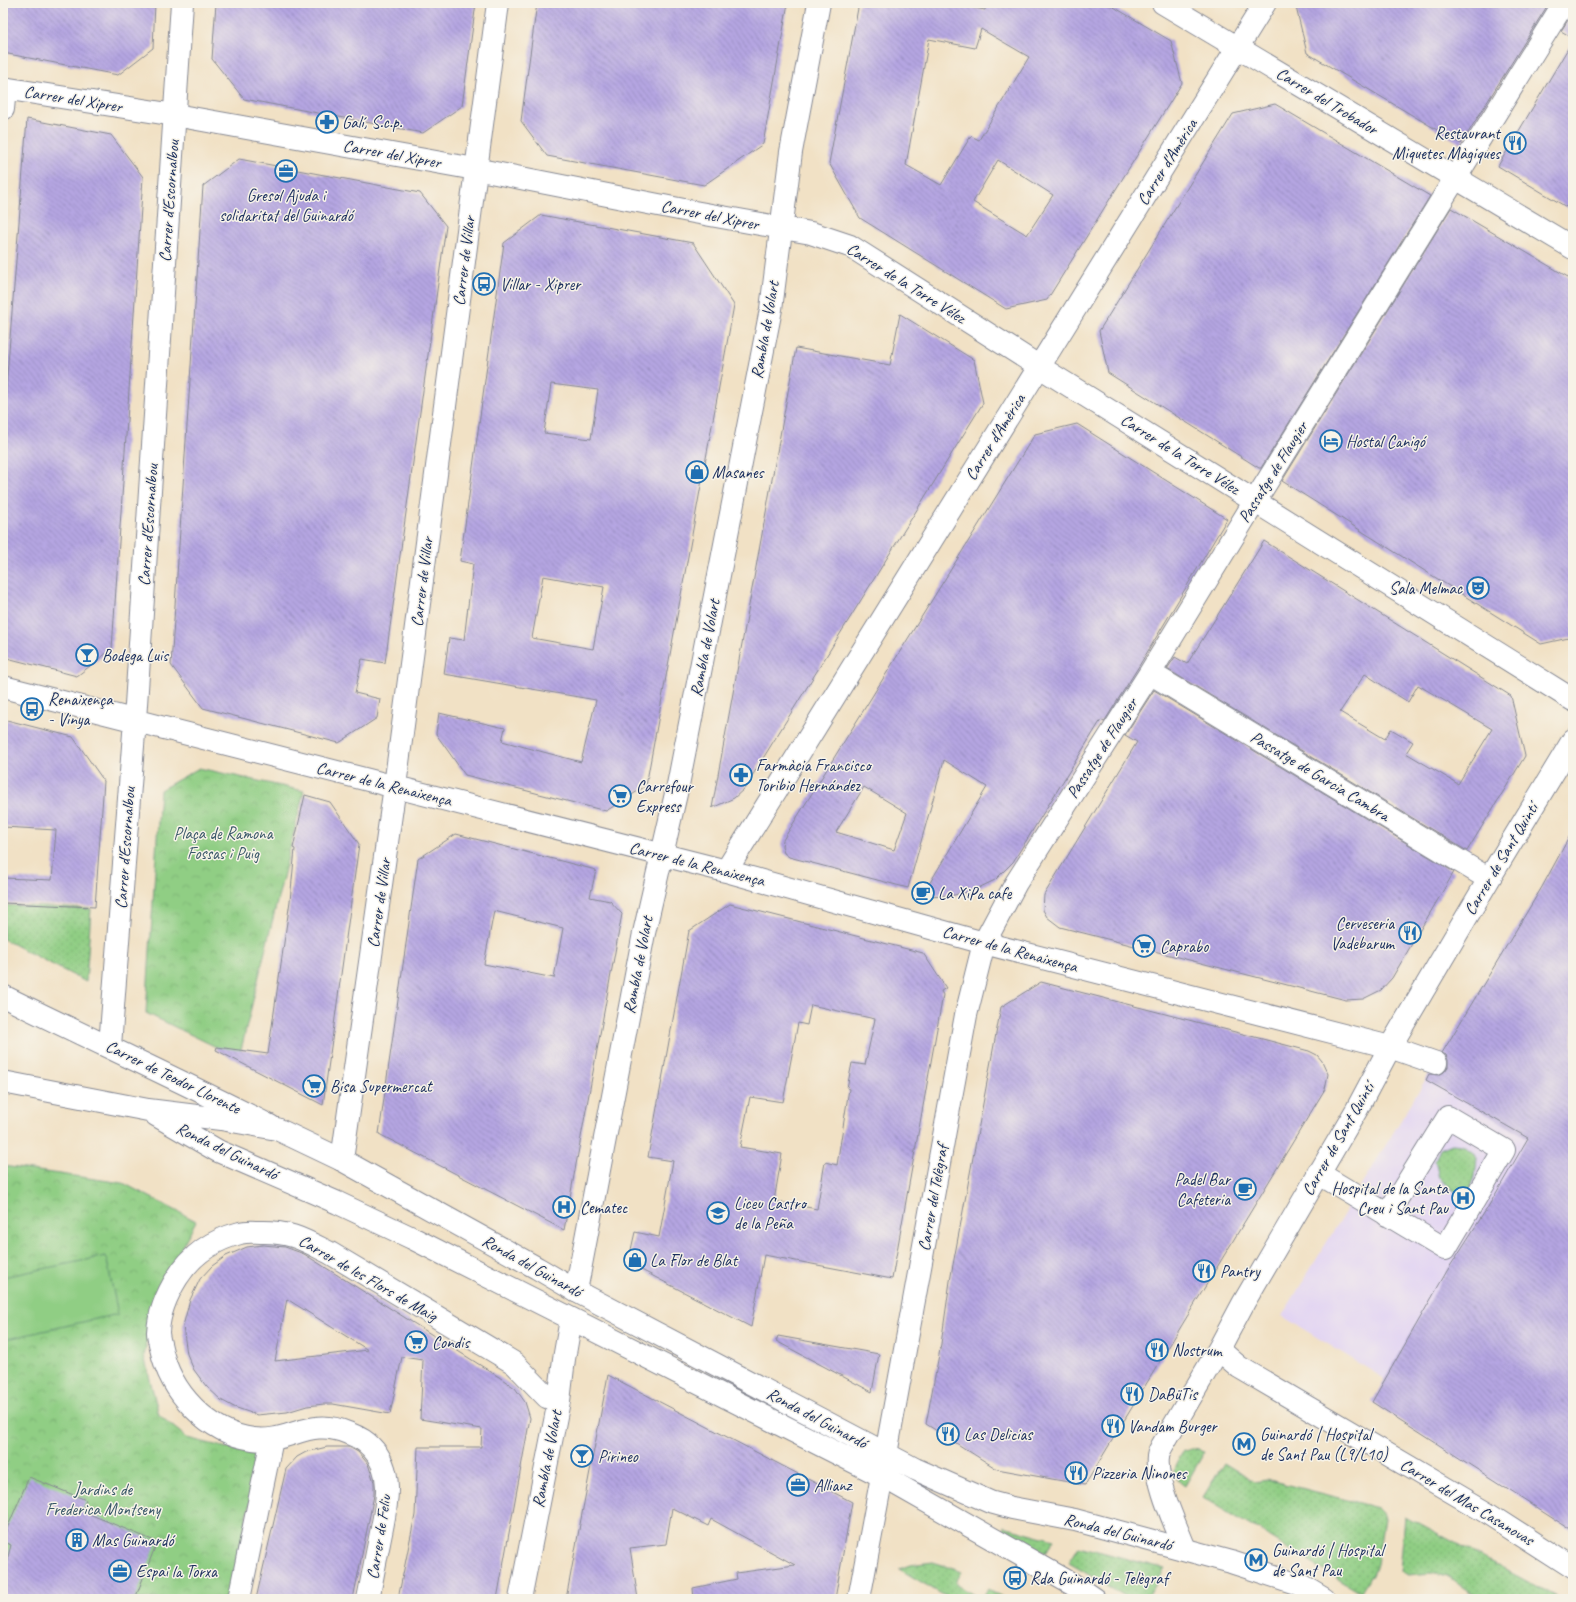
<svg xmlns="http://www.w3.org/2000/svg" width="1576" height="1602" font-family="Caveat,sans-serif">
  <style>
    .built { fill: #e2d4f3 }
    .grass { fill: url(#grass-dots); stroke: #567e71 }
    .park { fill: url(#park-crowns); stroke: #567e71 }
    .pitch { fill: #90ce84; stroke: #567e71 }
    .building { fill: url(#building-back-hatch); fill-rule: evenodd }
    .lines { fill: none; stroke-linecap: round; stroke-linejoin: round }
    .minor-casing { stroke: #868892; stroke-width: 24 }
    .major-casing { stroke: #868892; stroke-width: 24 }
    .minor { stroke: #fff; stroke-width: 22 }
    .major { stroke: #fff; stroke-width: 22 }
    .labels { text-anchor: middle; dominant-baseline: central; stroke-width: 3; stroke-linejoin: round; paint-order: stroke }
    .street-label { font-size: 17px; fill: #1b2f5e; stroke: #f7f3e8 }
    .poi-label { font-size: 17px; fill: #1b2f5e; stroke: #f7f3e8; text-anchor: start }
    .park-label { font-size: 17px; fill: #385768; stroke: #f7f3e8 }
  </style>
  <defs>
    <pattern id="grass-dots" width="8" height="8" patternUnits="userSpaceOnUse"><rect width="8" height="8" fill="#90ce84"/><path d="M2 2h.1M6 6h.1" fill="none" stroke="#7cb174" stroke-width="1.8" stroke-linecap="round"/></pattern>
    <pattern id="park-crowns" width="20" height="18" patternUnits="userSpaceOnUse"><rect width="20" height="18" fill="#90ce84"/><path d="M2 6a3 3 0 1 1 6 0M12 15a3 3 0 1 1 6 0" fill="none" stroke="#7cb174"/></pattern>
    <pattern id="building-back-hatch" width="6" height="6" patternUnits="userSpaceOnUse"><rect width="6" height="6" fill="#b5a6e2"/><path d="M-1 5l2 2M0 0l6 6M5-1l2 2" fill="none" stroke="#9288ba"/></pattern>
  </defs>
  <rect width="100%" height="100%" fill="#f7f3e8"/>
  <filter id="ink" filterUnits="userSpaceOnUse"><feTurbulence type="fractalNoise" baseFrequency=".025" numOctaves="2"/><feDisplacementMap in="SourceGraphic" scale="8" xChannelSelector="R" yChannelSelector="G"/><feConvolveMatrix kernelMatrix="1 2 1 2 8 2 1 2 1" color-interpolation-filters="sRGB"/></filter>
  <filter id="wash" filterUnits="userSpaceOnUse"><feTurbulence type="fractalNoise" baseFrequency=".012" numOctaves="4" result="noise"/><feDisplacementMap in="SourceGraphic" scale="16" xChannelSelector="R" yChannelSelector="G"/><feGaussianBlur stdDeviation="0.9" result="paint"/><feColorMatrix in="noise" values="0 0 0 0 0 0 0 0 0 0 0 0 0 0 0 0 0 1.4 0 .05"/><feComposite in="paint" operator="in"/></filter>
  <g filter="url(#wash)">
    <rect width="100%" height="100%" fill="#f1e1c5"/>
    <path class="built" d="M1573,837V1531L1500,1486L1372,1402L1385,1379L1282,1316Z"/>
    <path class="grass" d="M3,905L91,909L86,982L3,939Z
      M1452,1144C1466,1145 1469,1147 1477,1158L1475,1177L1469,1193L1458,1194L1439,1178L1435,1160L1440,1149Z
      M1195,1448L1205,1451L1185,1486C1168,1475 1173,1466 1184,1451Z
      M1224,1463L1253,1481L1267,1479L1274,1481L1378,1508L1382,1512L1384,1519L1377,1564L1373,1574L1361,1593L1203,1497Z
      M1405,1516L1560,1599H1480L1448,1577L1432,1573L1407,1575L1400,1571Z
      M1004,1526L1054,1540L1045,1553L1003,1529Z
      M1079,1546L1165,1569L1146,1599H1130L1069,1563Z
      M933,1562L952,1568L962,1572L955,1583L980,1599H950L899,1569L910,1565Z
      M988,1589L1002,1598L1001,1599H981Z"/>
    <path class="park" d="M199,768L304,791L239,1058L146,1013L160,790Z
      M3,1166L123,1183L196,1221L157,1292L144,1356L159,1415L187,1438L260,1456L229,1599H3Z"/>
    <path class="pitch" d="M106,1256L118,1314L3,1340V1277Z"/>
    <g id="blocks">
      <path class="building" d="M3,3H155L153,48L118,75L3,53Z
        M216,3H476L462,106L423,133L244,99L212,59Z
        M537,3H788L763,144L704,185L547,156L521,121Z
        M859,3H948L985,10L986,3H1107L1171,41L1182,83L1047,300L1006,309L860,218L829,163ZM981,29L1029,57L979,140L971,136L941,185L906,165L929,39L975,48ZM998,160L1053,195L1027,235L973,202Z
        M1295,3H1549L1461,144L1307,53Z
        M1573,12V38L1561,31Z
        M1573,40V211L1498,166Z
        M1275,104L1430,196L1261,468H1259L1108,373L1099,331L1233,114Z
        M27,119L111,135L143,177L112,649L77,676L3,657V428Z
        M239,159L420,193L446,226L385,663L362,659L355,693L380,699L377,718L339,743L203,708L171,665L203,186Z
        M1451,208L1573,280V637L1541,644L1282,481Z
        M541,215L693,243L734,305L646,786L606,811L465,775L436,734L439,713L505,728L502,741L581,762L596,700L444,674L449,638L464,640L473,564L460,561L504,243ZM551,384L598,390L591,439L544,433ZM543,576L604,587L593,649L532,638Z
        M900,314L974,360L983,403L744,789L734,798L712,808L796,348L890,365Z
        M1077,424L1227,519L1139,666L1104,722L1101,720L1013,862L995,880L972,891L954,895L922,896L987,787L944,760L908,888L789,857L784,853L782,846L783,840L1035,434ZM864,787L907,813L894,850L836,832Z
        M1264,541L1511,696L1525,756L1467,851L1167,669L1175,657L1187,664ZM1365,674L1408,702L1418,685L1492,729L1458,784L1406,753L1413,742L1391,729L1385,739L1340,712Z
        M1154,690L1454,872L1392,978L1381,990L1363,999L1346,1000L1060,927L1047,917L1043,910L1044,895L1137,742L1125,735Z
        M3,719L73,737L104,781L95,907L3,903V878L52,880L56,830L3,827Z
        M305,795L330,802L359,844L323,1105L216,1050L217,1047L268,1054L290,901L295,849L293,848Z
        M1573,830V1531L1372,1402L1447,1271L1488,1207L1528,1138L1426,1080L1429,1074L1439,1075L1444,1072L1448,1067V1060L1446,1055L1442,1053L1542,887Z
        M456,834L596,870L590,897L610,901L622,914L564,1230L379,1134L418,859ZM494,911L563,928L554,978L484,964Z
        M730,904L923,953L946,988L941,991L943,995L892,1279L764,1255L751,1327L628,1263L635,1232L659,1237L673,1161L648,1157L689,931ZM811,1005L875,1019L865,1065L852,1063L847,1088L849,1089L837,1165L825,1162L817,1209L774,1201L782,1154L740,1147L750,1097L783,1102L798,1023L807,1025Z
        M1041,982L1309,1051L1317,1055L1322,1061L1328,1074L1325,1089L1085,1485L997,1469L926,1424L941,1344L950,1281L1001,1007Z
        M263,1245L285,1247L304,1254L499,1377L515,1388L525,1402L530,1418L497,1599H398L415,1515L418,1447H481L482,1429L420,1419L423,1360L402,1357L390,1414L333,1404H324L307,1406L287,1412L257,1415L234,1407L221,1400L206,1386L194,1370L187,1354L183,1326L190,1300L200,1279L212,1266L226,1256L247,1247ZM287,1299L368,1350L275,1361Z
        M778,1336L879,1354L872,1392L776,1341Z
        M608,1375L852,1502L835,1599H694L693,1588L737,1579L736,1573L795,1565L711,1519L708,1526L672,1508L666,1544L630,1548L638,1599H566Z
        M327,1447H349L358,1452L368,1464L374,1482V1495L353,1599H256L286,1469L297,1457L306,1452Z
        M29,1477L86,1500L82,1511L157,1542L135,1599H3V1576L11,1545L3,1542V1538Z"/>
    </g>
  </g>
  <g filter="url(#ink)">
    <use href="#blocks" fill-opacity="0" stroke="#868892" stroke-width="1"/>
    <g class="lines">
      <g class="minor-casing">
        <path id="minor" d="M1163,3L1573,248
          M3,88L175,115L475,169L694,212L811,233L850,246L1054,376L1573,700
          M3,109L5,89
          M1150,673L1489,879
          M3,687L726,871L984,943L1390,1047L1436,1063
          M726,871L1265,3
          M3,996C92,1040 182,1081 270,1126
          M110,1046L135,720L182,3
          M342,1160L395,786L498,3
          M1318,1173L1445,1249L1504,1150L1448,1117L1387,1215
          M576,1291L644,933L678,785L771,309L791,152L819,3
          M1220,1347L1224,1354L1239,1367L1486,1512L1573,1568
          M886,1454L966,1015L984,943L1016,883L1150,673L1255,501L1564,3
          M1185,1549C1176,1525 1155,1483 1158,1457C1158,1453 1160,1450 1162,1446L1220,1347L1244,1302L1357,1109L1390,1047L1489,879L1573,740
          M239,1599L272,1439
          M368,1599C372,1580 375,1562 379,1543C385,1511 397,1473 371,1447C365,1440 356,1436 348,1433C309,1416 289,1444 253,1439C208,1433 170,1392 161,1348C160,1343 158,1337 158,1332C159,1313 167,1294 177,1278C192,1254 213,1240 240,1233C247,1231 254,1232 260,1232C290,1231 304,1240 330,1253L514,1363L547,1397L559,1401
          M520,1599L559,1401L564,1359L571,1319
          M859,1599L882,1476"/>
      </g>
      <g class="major-casing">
        <path id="major" d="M3,1082L148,1110L221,1119L277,1129L342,1160L537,1268L576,1291L915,1469L990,1502L1012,1508L1075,1520L1231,1562L1299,1584L1324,1599
          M156,1115L218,1151L338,1203L412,1238L882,1476L1072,1584L1094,1599"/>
      </g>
      <use href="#minor" class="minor"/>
      <use href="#major" class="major"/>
    </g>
  </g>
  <defs>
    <g id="pharmacy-ring" transform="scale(1.15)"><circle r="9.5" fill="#f7f3e8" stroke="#1f6fb2" stroke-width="1.5"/><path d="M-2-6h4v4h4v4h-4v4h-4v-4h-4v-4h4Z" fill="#1f6fb2"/></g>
    <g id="restaurant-ring" transform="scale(1.15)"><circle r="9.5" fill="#f7f3e8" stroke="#1f6fb2" stroke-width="1.5"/><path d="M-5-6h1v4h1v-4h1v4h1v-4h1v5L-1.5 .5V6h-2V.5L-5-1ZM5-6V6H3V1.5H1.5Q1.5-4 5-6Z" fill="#1f6fb2"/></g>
    <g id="office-ring" transform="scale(1.15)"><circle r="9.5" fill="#f7f3e8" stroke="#1f6fb2" stroke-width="1.5"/><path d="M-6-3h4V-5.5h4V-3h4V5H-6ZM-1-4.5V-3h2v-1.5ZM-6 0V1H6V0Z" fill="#1f6fb2"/></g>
    <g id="bus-ring" transform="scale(1.15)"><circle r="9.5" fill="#f7f3e8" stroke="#1f6fb2" stroke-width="1.5"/><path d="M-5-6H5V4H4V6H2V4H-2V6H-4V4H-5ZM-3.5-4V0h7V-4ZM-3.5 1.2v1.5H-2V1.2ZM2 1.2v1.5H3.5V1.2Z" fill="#1f6fb2"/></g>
    <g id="hotel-ring" transform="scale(1.15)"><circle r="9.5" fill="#f7f3e8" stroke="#1f6fb2" stroke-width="1.5"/><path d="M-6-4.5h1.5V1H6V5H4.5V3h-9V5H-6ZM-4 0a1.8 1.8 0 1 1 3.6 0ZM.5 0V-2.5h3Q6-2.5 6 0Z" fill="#1f6fb2"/></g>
    <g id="shop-ring" transform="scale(1.15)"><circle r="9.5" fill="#f7f3e8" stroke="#1f6fb2" stroke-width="1.5"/><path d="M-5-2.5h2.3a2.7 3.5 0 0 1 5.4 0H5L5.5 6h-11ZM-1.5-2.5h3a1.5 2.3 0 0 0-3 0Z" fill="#1f6fb2"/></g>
    <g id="theatre-ring" transform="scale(1.15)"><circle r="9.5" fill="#f7f3e8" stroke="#1f6fb2" stroke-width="1.5"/><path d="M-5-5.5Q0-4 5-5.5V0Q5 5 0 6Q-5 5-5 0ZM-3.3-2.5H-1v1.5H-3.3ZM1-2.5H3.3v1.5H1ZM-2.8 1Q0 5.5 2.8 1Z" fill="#1f6fb2"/></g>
    <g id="bar-ring" transform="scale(1.15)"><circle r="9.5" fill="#f7f3e8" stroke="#1f6fb2" stroke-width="1.5"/><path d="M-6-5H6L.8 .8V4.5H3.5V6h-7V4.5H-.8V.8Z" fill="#1f6fb2"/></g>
    <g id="supermarket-ring" transform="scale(1.15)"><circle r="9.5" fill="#f7f3e8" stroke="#1f6fb2" stroke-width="1.5"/><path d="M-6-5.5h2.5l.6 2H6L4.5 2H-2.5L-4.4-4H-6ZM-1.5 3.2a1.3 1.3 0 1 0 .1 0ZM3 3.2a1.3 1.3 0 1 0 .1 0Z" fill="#1f6fb2"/></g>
    <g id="cafe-ring" transform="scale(1.15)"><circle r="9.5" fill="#f7f3e8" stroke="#1f6fb2" stroke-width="1.5"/><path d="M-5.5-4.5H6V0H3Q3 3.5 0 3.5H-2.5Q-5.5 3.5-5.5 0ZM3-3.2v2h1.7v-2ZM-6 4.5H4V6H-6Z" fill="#1f6fb2"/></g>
    <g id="hospital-ring" transform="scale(1.15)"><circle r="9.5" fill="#f7f3e8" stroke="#1f6fb2" stroke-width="1.5"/><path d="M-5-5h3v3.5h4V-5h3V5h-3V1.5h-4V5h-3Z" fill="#1f6fb2"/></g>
    <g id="school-ring" transform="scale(1.15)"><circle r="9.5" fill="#f7f3e8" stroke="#1f6fb2" stroke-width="1.5"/><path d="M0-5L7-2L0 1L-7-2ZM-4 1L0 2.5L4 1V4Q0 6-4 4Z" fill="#1f6fb2"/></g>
    <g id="metro-ring" transform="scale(1.15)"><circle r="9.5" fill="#f7f3e8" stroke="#1f6fb2" stroke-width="1.5"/><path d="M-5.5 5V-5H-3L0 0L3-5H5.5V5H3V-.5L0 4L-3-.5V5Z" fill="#1f6fb2"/></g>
    <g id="building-ring" transform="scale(1.15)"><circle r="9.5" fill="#f7f3e8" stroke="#1f6fb2" stroke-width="1.5"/><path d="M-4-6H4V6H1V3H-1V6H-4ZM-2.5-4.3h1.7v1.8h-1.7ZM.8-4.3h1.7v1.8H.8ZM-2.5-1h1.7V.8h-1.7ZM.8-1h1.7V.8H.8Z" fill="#1f6fb2"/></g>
  </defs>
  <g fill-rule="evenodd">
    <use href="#pharmacy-ring" x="327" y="122"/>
    <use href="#restaurant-ring" x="1515" y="143"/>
    <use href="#office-ring" x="286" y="171"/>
    <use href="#bus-ring" x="484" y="284"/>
    <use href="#hotel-ring" x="1331" y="441"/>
    <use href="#shop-ring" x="697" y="472"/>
    <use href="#theatre-ring" x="1478" y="588"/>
    <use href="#bar-ring" x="87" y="655"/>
    <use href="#bus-ring" x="32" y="709"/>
    <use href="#pharmacy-ring" x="741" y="775"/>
    <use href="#supermarket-ring" x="620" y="796"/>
    <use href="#cafe-ring" x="923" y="893"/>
    <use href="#restaurant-ring" x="1410" y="933"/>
    <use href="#supermarket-ring" x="1144" y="946"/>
    <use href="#supermarket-ring" x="314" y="1086"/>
    <use href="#cafe-ring" x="1245" y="1189"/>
    <use href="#hospital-ring" x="1463" y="1198"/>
    <use href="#hospital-ring" x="564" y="1207"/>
    <use href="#school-ring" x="718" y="1213"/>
    <use href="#shop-ring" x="635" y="1260"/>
    <use href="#restaurant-ring" x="1204" y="1271"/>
    <use href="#supermarket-ring" x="416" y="1342"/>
    <use href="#restaurant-ring" x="1157" y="1350"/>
    <use href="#restaurant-ring" x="1132" y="1394"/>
    <use href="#restaurant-ring" x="1113" y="1426"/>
    <use href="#restaurant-ring" x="948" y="1434"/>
    <use href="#metro-ring" x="1244" y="1444"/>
    <use href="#bar-ring" x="582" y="1456"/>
    <use href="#restaurant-ring" x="1076" y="1473"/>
    <use href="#office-ring" x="798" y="1485"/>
    <use href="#building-ring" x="77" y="1540"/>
    <use href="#metro-ring" x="1256" y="1560"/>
    <use href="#office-ring" x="120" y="1571"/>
    <use href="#bus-ring" x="1015" y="1578"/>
  </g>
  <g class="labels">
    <g class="street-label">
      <text transform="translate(73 99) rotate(9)">Carrer del Xiprer</text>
      <text transform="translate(1327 101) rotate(31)">Carrer del Trobador</text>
      <text transform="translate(392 154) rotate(10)">Carrer del Xiprer</text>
      <text transform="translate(1167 162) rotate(-58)">Carrer d'Amèrica</text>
      <text transform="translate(169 201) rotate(-86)">Carrer d'Escornalbou</text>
      <text transform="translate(710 215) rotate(11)">Carrer del Xiprer</text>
      <text transform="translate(464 261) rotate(-83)">Carrer de Villar</text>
      <text transform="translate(906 283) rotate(32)">Carrer de la Torre Vélez</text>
      <text transform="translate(765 330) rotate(-80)">Rambla de Volart</text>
      <text transform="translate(995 437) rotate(-58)">Carrer d'Amèrica</text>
      <text transform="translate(1180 454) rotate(32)">Carrer de la Torre Vélez</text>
      <text transform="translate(1273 472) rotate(-58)">Passatge de Flaugier</text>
      <text transform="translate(148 525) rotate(-86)">Carrer d'Escornalbou</text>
      <text transform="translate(422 582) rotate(-83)">Carrer de Villar</text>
      <text transform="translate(705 648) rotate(-79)">Rambla de Volart</text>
      <text transform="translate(1102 748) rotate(-57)">Passatge de Flaugier</text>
      <text transform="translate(1320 776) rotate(31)">Passatge de Garcia Cambra</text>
      <text transform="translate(384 784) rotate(14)">Carrer de la Renaixença</text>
      <text transform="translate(125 848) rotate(-86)">Carrer d'Escornalbou</text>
      <text transform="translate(1501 859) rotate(-59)">Carrer de Sant Quintí</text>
      <text transform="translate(697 864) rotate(14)">Carrer de la Renaixença</text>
      <text transform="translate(379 903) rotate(-82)">Carrer de Villar</text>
      <text transform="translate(1010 949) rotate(15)">Carrer de la Renaixença</text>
      <text transform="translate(638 965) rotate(-79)">Rambla de Volart</text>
      <text transform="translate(173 1077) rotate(26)">Carrer de Teodor Llorente</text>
      <text transform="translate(1338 1139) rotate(-60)">Carrer de Sant Quintí</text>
      <text transform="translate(227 1151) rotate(26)">Ronda del Guinardó</text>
      <text transform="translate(933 1198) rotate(-80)">Carrer del Telègraf</text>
      <text transform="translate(532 1266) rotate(29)">Ronda del Guinardó</text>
      <text transform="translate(368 1278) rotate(30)">Carrer de les Flors de Maig</text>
      <text transform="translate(817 1418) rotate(28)">Ronda del Guinardó</text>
      <text transform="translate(547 1459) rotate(-79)">Rambla de Volart</text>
      <text transform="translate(1467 1502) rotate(31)">Carrer del Mas Casanovas</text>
      <text transform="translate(1118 1532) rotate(14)">Ronda del Guinardó</text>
      <text transform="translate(379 1537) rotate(-81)">Carrer de Feliu</text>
    </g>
    <g class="poi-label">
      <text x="342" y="122">Galí, S.c.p.</text>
      <text x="1500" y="133" text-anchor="end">Restaurant<tspan x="1500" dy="20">Miquetes Màgiques</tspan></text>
      <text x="286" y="195" text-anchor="middle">Gresol Ajuda i<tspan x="286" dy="20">solidaritat del Guinardó</tspan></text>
      <text x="500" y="284">Villar - Xiprer</text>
      <text x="1346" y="441">Hostal Canigó</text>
      <text x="712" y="472">Masanes</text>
      <text x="1462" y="588" text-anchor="end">Sala Melmac</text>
      <text x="102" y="655">Bodega Luis</text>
      <text x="48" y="699">Renaixença<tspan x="48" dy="20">- Vinya</tspan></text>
      <text x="756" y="765">Farmàcia Francisco<tspan x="756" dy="20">Toribio Hernández</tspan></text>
      <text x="636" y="786">Carrefour<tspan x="636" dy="20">Express</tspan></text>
      <text x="938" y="893">La XiPa cafe</text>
      <text x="1394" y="923" text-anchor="end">Cerveseria<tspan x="1394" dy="20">Vadebarum</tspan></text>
      <text x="1160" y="946">Caprabo</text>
      <text x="330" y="1086">Bisa Supermercat</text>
      <text x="1230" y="1179" text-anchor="end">Padel Bar<tspan x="1230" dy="20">Cafeteria</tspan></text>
      <text x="1448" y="1188" text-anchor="end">Hospital de la Santa<tspan x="1448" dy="20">Creu i Sant Pau</tspan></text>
      <text x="734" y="1203">Liceu Castro<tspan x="734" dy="20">de la Peña</tspan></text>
      <text x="580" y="1207">Cematec</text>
      <text x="650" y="1260">La Flor de Blat</text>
      <text x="1220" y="1271">Pantry</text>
      <text x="432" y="1342">Condis</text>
      <text x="1172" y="1350">Nostrum</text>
      <text x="1148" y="1394">DaBüTis</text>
      <text x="1128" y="1426">Vandam Burger</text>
      <text x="964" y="1434">Las Delicias</text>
      <text x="1260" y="1434">Guinardó | Hospital<tspan x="1260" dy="20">de Sant Pau (L9/L10)</tspan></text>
      <text x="598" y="1456">Pirineo</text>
      <text x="1092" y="1473">Pizzeria Ninones</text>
      <text x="814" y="1485">Allianz</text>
      <text x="92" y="1540">Mas Guinardó</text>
      <text x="1272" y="1550">Guinardó | Hospital<tspan x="1272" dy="20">de Sant Pau</tspan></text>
      <text x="136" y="1571">Espai la Torxa</text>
      <text x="1030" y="1578">Rda Guinardó - Telègraf</text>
    </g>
    <g class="park-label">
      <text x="223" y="833">Plaça de Ramona<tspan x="223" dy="20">Fossas i Puig</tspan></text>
      <text x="103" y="1489">Jardins de<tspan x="103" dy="20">Frederica Montseny</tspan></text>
    </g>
  </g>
  <rect width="1576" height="1602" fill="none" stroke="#f7f3e8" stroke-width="16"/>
</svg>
